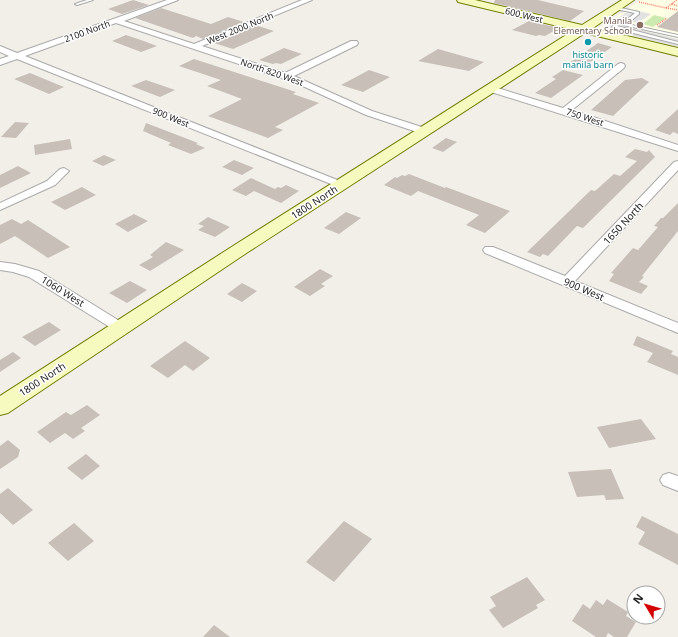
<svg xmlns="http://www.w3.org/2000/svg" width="678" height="637" font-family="'Noto Sans',sans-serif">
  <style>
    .education { fill: #ffffe5 }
    .grass { fill: #cdebb0 }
    .parking { fill: #e2e2e2 }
    .building { fill: #c7bfb8 }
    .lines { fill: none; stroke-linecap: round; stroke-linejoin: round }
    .lane-casing { stroke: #a9a9a9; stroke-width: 2 }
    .street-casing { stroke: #a9a9a9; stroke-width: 2 }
    .secondary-casing { stroke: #707d05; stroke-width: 2 }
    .path { stroke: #fa8072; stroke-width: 1.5; stroke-dasharray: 1 1; stroke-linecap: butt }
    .lane { fill: #fff; fill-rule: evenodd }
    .street { fill: #fff; fill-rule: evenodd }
    .secondary { fill: #f7fabf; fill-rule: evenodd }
    .education-dot { fill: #8d6e63; stroke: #fff; stroke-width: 1.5 }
    .culture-dot { fill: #0f9aa8; stroke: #fff; stroke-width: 1.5 }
    .labels { text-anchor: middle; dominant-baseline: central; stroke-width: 3; stroke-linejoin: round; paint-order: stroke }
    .far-street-label { font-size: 9px; fill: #222; stroke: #fff }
    .far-education-label { font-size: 9px; fill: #785e54; stroke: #fff; text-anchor: end }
    .far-culture-label { font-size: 9px; fill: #0d838f; stroke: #fff }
    .street-label { font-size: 10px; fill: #222; stroke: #fff }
  </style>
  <rect width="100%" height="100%" fill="#f2efe9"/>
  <path class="education" d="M641,0H678V48L597,29Z"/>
  <path class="grass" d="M654,15L666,18L653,27L643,24Z"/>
  <path class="parking" d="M627,7L630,9L651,14L638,23L617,19L625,13L631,14L625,12L619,13Z
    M612,23L619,25L617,26L622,28L624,26L678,39V47L604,29Z"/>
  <path class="building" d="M133,0L149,5L122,14L108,9Z
    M495,0H538L584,11L570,21L494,3Z
    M161,8L211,24L228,17L244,22L203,39L196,36L193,38L135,18Z
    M678,11V32L657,27Z
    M529,21L559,28L545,36L539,35L536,36L512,30Z
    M255,25L274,31L233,49L214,43Z
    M126,35L141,40L157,46L141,52L112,41Z
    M598,43L612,47L580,69L566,65Z
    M284,48L302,54L281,64L276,63L273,64L259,60Z
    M438,49L484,62L469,71L418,61Z
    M194,59L296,92L293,94L319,103L275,127L283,130L268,138L208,116L242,99L207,86L221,80L179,66Z
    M369,70L390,77L363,92L341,85Z
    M563,70L583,75L551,98L535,93L556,79L552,77Z
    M30,73L59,85L64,87L49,94L14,79Z
    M642,78L649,82L613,116L591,110L625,80Z
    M146,80L175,90L160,97L131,86Z
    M678,109V134L673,132L670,135L655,130Z
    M15,122L29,123L16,138L1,137Z
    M146,123L198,143L196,144L205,148L191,154L168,145L171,143L143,131Z
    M446,138L457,142L443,152L432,148Z
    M70,139L72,149L35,155L34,145Z
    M635,149L647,152L649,150L655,157L583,228L577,226L548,256L543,254L540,257L527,252L591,190L595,191L614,174L620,176L637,161L625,157Z
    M104,155L116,160L103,166L92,161Z
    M234,160L254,168L242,175L222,167Z
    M18,166L31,173L0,188V175Z
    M409,174L445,188L446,187L510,211L485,233L466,225L479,215L418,191L411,196L384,185L395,177L397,178L402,175L405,176Z
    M251,178L275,189L278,187L281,188L286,185L299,191L281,203L254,191L246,196L232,190Z
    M82,187L96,195L65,210L51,202Z
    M678,203V231L642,276L644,277L639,282L648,286L641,294L609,281L614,274L611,273L633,248L638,250L658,227L654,226L661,218H663Z
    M346,212L361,218L339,234L324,228Z
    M134,214L148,221L128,232L115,224Z
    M208,217L230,227L215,237L198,230L204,226L198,224Z
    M12,219L21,224L28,220L70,247L48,258L15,236L0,244V225Z
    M166,242L184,250L150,271L139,265L153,257L150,255Z
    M320,269L333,276L321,284L325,286L310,296L294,287Z
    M130,281L147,290L127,303L109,293Z
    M242,283L257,291L242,302L227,294Z
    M49,322L61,330L35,346L22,337Z
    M637,336L673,351L671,354L678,357V375L647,362L653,353L633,345Z
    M185,341L210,358L193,371L185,365L168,378L150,366Z
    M13,352L21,358L0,372V360Z
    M87,405L100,415L81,428L85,431L73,439L65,433L50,443L37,432L66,412L71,415Z
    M641,419L656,439L609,448L597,427Z
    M8,440L20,450L18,457L0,469V446Z
    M86,454L100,466L82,480L67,468Z
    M611,469L624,499L606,500L604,495L577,497L568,472Z
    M8,488L33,510L13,525L0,513V494Z
    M642,516L678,534V565L638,544L645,532L636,527Z
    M344,521L372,539L334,582L306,562Z
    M74,523L94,541L68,561L48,543Z
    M527,577L545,600L536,605L538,608L503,628L489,610L496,606L490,597Z
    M607,599L628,612L626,616L636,622L627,637H614L608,633L606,637H596L572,621L583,604L590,609L596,600L603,605Z
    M214,625L230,637H203Z"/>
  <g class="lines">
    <g class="lane-casing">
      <path id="lane" d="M87,0H93L77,5L75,4Z
        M616,7L639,12V14L627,24L678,35V37L619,24L617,26L678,42V44L613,28L612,27L616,23L601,19V17L623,23L635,13L616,9Z"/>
    </g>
    <g class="street-casing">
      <path id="street" d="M167,0H178L124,21L194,44L302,0H312L202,46L285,73L351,41H357L358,43L357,45L294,76L372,111L428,129L429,131L428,133H420L366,115L296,83L116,23L25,56L345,183L347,185L345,187L341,188L17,59L0,65V59L9,56L0,52V46L17,53Z
        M621,63L624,64L625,66L624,68L572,110L678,145V151L488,91L486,89L491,86L563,108L618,64Z
        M678,161V170L575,281L678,323V333L485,253L483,250L485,247H493L565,276L674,162Z
        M64,168L69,171L55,185L0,210V203L47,181L60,169Z
        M0,262L15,264L39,271L126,325L128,328L126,331L121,333L116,331L29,277L13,272L0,270Z
        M669,473L678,476V491L663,485L660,480L663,475Z"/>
    </g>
    <g class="secondary-casing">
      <path id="secondary" d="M457,0H475L582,25L622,0H634L593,28L678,48V56L585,33L245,254L8,413L0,415V396L233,246L574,30L458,2Z"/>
    </g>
    <path class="path" d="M639,2L666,8L677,0
      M672,4L678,6
      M666,8L678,10
      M657,25L667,18"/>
    <use href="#lane" class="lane"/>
    <use href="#street" class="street"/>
    <use href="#secondary" class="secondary"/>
  </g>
  <circle class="education-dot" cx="640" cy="25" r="4"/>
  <circle class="culture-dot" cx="588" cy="42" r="4"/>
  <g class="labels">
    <g class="far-street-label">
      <text transform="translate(524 15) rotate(14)">600 West</text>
      <text transform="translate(240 28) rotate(-22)">West 2000 North</text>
      <text transform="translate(87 31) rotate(-20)">2100 North</text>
      <text transform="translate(272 72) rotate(19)">North 820 West</text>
      <text transform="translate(171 117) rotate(22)">900 West</text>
      <text transform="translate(585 117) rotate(18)">750 West</text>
    </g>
    <g class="far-education-label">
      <text x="632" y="20">Manila<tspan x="632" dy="10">Elementary School</tspan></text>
    </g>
    <g class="far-culture-label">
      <text x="588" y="54">historic<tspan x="588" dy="10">manila barn</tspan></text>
    </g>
    <g class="street-label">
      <text transform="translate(314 202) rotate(-33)">1800 North</text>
      <text transform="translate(623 223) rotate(-47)">1650 North</text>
      <text transform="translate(584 289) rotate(23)">900 West</text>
      <text transform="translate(63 291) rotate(32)">1060 West</text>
      <text transform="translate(42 379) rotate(-33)">1800 North</text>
    </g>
  </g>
  <g transform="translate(646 605) rotate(308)"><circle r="19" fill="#ffffff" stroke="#a7a7a7"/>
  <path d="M0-3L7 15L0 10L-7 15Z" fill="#d40000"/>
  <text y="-6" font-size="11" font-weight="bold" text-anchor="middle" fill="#222222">N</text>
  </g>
</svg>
